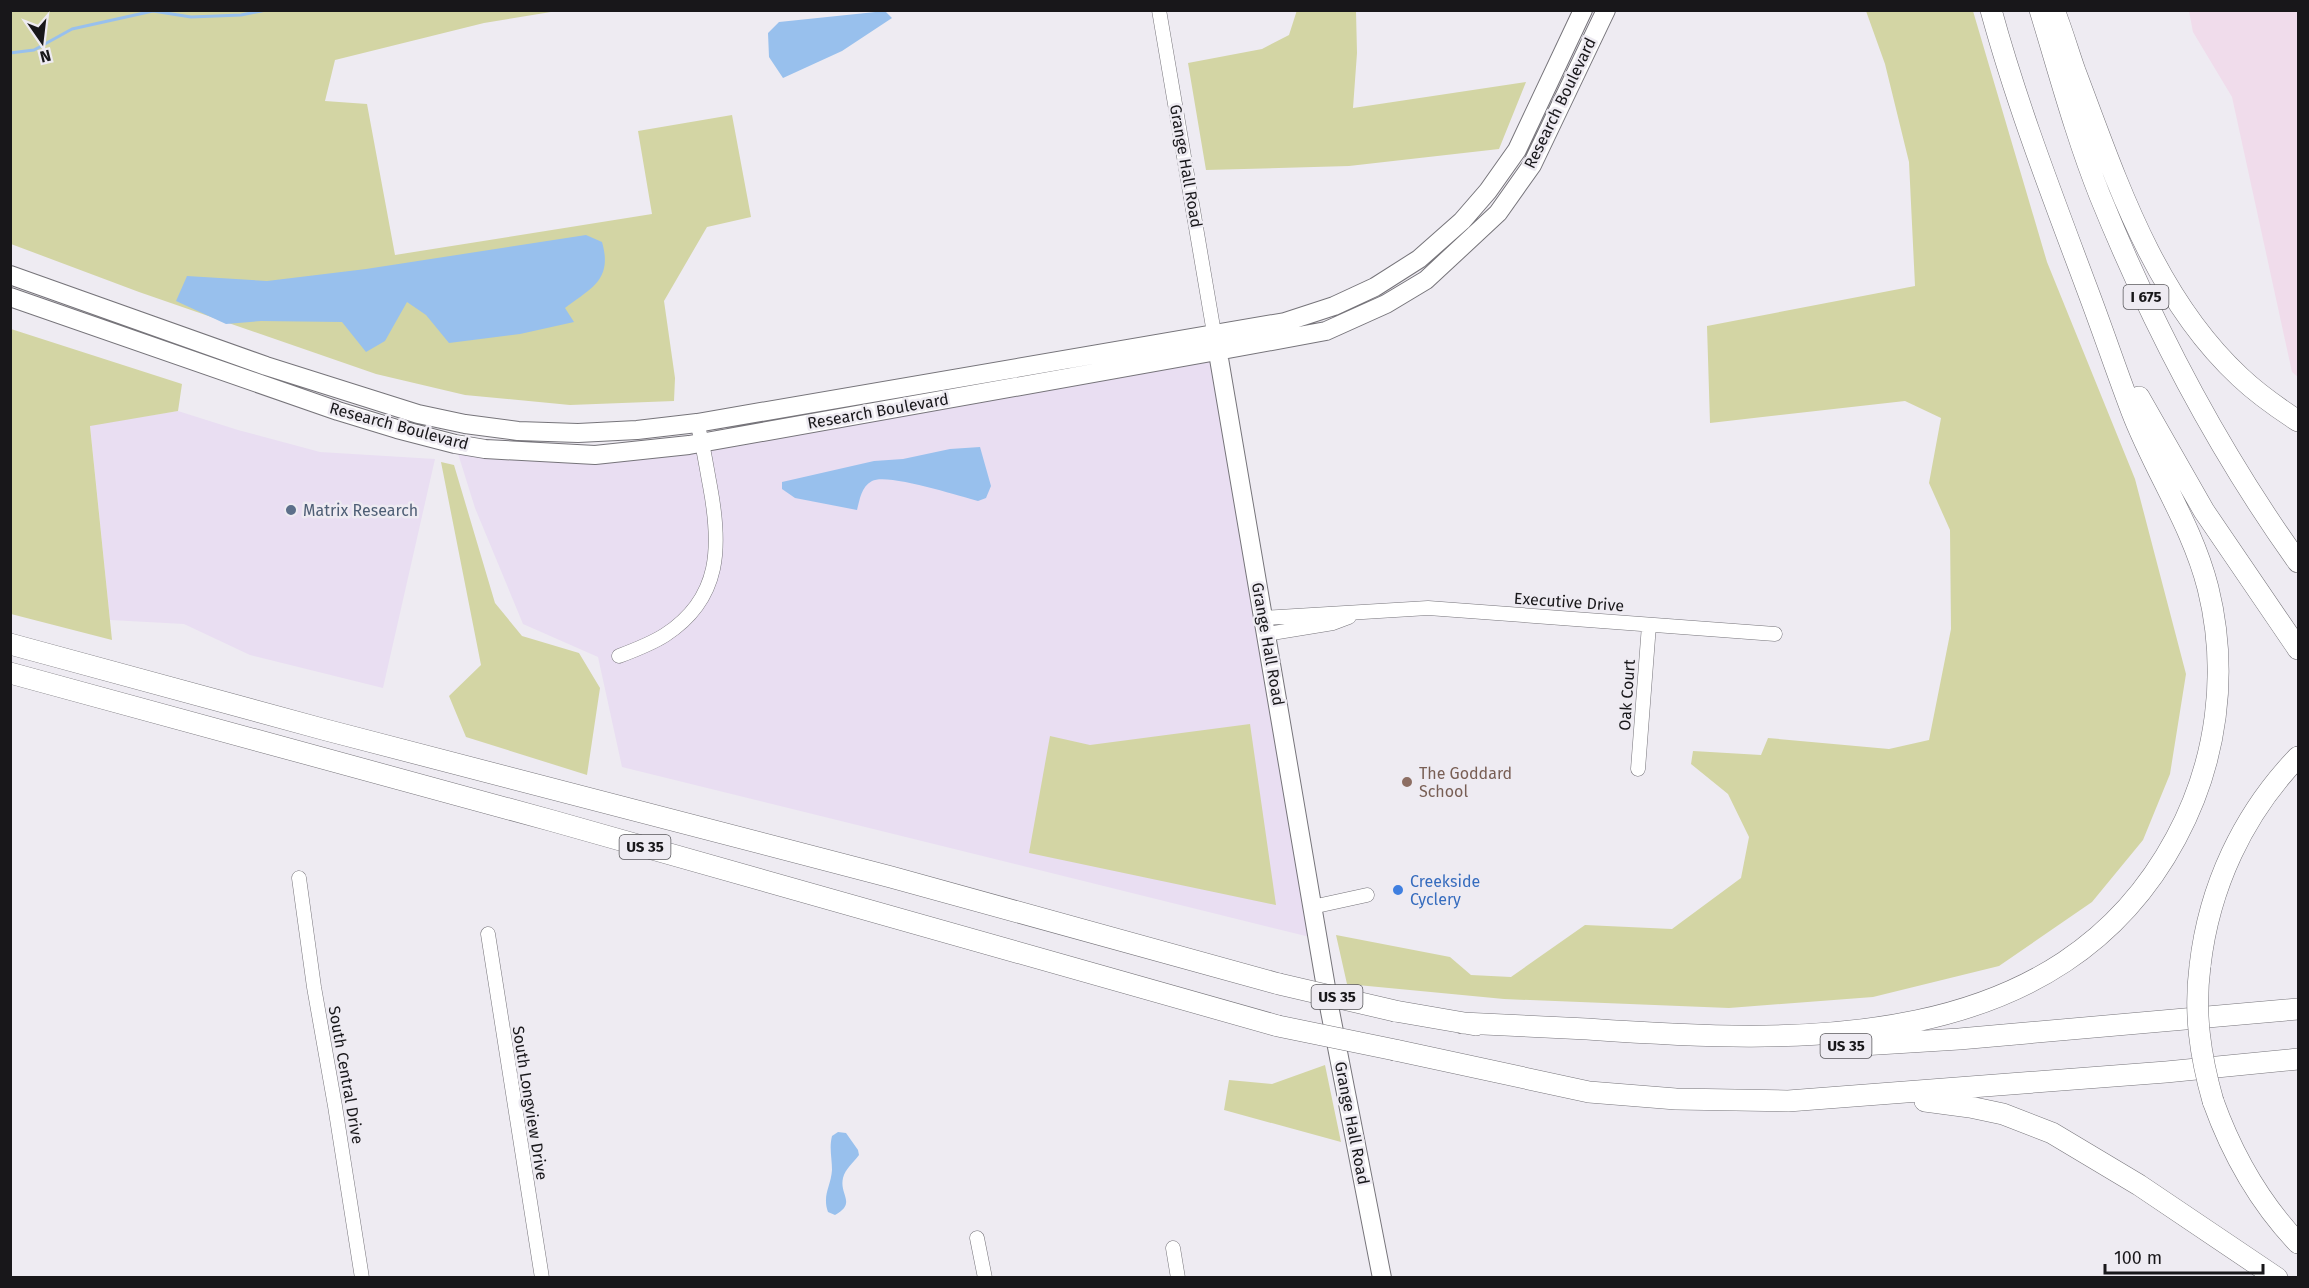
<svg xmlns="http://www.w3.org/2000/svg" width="2309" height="1288" font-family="'Fira Sans',sans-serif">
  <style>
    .commercial { fill: #e9def2 }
    .industrial { fill: #f0dceb }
    .green { fill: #d3d5a4 }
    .water { fill: #98c0ed }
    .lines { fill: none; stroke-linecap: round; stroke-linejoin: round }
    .stream { stroke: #98c0ed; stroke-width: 3 }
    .minor-casing { stroke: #76747a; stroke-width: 15 }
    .major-casing { stroke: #76747a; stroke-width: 20 }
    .highway-casing { stroke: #76747a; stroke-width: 22 }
    .minor { stroke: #fff; stroke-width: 14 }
    .major { stroke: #fff; stroke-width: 18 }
    .highway { stroke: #fff; stroke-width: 21 }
    .highway-bridge-casing { stroke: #76747a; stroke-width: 22; stroke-linecap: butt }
    .highway-bridge { stroke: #fff; stroke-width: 21 }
    .service-dot { fill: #5c6f8a; stroke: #eeebf2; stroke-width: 2 }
    .education-dot { fill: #8d6e63; stroke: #eeebf2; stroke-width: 2 }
    .shop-dot { fill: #3f7fe0; stroke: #eeebf2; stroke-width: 2 }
    .labels { text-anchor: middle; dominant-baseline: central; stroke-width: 5; stroke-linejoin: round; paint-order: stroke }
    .shield { fill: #eeebf2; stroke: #58575b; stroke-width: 1.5 }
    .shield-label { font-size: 15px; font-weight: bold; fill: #18171a }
    .street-label { font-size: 16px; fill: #18171a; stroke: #eeebf2 }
    .service-label { font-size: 16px; fill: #4e5e75; stroke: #eeebf2; text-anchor: start }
    .education-label { font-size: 16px; fill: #785e54; stroke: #eeebf2; text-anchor: start }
    .shop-label { font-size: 16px; fill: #366cbe; stroke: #eeebf2; text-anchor: start }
  </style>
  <rect width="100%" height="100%" fill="#eeebf2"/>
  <path class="commercial" d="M1217,351L1318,939L622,767L598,657L523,624L475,508L455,444L595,455Z
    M178,411L238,430L320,452L435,459L383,688L250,655L184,624L110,620L90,425Z"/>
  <path class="industrial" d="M2189,11H2298V377L2292,372L2232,97L2193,32Z"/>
  <path class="green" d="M1297,10L1356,11L1357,53L1353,108L1526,82L1499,149L1349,166L1206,170L1188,63L1262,49L1289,35Z
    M10,11H557L484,23L335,60L325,101L367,104L395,255L652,214L638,131L732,115L751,217L707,227L664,301L675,378L674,401L570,405L465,395L376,374L139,292L11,244Z
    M1866,11H1973L2047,262L2135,479L2186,674L2170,774L2143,840L2092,902L1999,966L1873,997L1729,1008L1504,999L1347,984L1336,935L1450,957L1471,975L1511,977L1585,925L1672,929L1741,878L1749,837L1728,794L1691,764L1693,751L1761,755L1768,738L1889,749L1929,740L1951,629L1950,530L1929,483L1941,418L1905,401L1710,423L1707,326L1915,286L1909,162L1885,64Z
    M11,329L182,384L178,411L90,426L112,640L11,614Z
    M441,462L454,465L495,603L522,636L579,653L600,688L587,775L466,737L449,696L481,665Z
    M1250,724L1276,905L1029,853L1050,736L1090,745Z
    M1325,1065L1341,1142L1224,1110L1229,1080L1272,1084Z"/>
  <path class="water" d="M885,11L892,18L842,51L783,78L769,57L768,33L779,22Z
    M586,235L602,242C613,280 591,288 565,308L574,322L520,334L449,343L426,315L407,302L385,341L366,352L342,322L261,321L226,324L176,301L187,276L267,281L366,269Z
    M980,447L991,486L986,498L978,501C958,496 888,473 872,481C861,487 860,499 857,510L795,498L782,489V482L874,461L903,459L950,449Z
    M838,1132L846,1133L858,1150L859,1155C853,1163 845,1169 843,1178C839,1195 857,1203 835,1215L828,1212C822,1195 831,1186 832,1170C832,1158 829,1148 832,1136Z"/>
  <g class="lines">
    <path class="stream" d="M10,53L34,50L72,29L153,11L191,17L241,15L266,10"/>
    <g class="minor-casing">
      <path id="minor" d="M1159,10L1214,333
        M1264,618L1428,608L1775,634
        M1267,634L1333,623L1349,617
        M619,656C635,650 651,644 665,635C722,598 721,545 710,486C706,465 703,443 697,423
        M1638,769L1649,625
        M299,878L314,987L335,1106L362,1278
        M1312,907L1367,895
        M488,934L542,1278
        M977,1238L985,1278
        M1173,1248L1178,1278"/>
    </g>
    <g class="major-casing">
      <path id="major" d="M10,275L266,366L418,414L465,424L518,431L578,433L637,430L697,423L1285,322L1334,306L1375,287L1419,259L1462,221L1488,191L1517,150L1583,10
        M10,297L338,411L397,429L455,444L485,449L595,455L689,445L1217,351L1326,331L1386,304L1426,280L1498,213L1532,165L1606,10
        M1216,341L1330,1011L1382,1278"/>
    </g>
    <g class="highway-casing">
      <path id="highway" d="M2040,10C2059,72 2076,136 2100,196C2152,324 2217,449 2298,562
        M2054,10C2062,30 2068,51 2075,71C2116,179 2153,296 2240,377C2258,394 2278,408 2298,421
        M2139,397L2204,511L2298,649
        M10,644L326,730L891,877L1279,984
        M10,673L553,821L1278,1026
        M2200,966C2209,887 2243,814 2298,757
        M1395,1011L1476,1025
        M1462,1023C1503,1025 1545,1027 1587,1029C1798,1044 2059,1056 2176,838C2217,762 2229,673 2208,588C2192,525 2155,472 2132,412C2116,370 2102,328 2086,286C2052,195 2017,105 1991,10
        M1845,1046L1959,1039L2298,1009
        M1395,1050L1589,1092L1676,1099L1788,1101L2166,1072L2298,1059
        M1925,1101L1970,1107L2003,1114L2052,1133L2139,1185L2277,1278
        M2213,1101C2232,1154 2259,1202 2298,1243"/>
    </g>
    <use href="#minor" class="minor"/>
    <use href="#major" class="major"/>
    <use href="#highway" class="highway"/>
    <g class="highway-bridge-casing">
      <path id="highway-bridge" d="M2200,966C2194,1013 2200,1055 2213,1101
        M1279,984L1395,1011
        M1278,1026L1395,1050"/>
    </g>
    <use href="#highway-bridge" class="highway-bridge"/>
  </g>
  <circle class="service-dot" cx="291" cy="510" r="6"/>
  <circle class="education-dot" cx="1407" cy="782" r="6"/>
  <circle class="shop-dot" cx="1398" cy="890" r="6"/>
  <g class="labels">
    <g class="shield">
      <rect x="2123.5" y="285" width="45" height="24" rx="4.5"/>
      <rect x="619.5" y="835" width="51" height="24" rx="4.5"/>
      <rect x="1311.5" y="985" width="51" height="24" rx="4.5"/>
      <rect x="1820.5" y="1034" width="51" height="24" rx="4.5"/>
    </g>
    <g class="shield-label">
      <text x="2146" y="297">I 675</text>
      <text x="645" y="847">US 35</text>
      <text x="1337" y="997">US 35</text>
      <text x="1846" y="1046">US 35</text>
    </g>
    <g class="street-label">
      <text transform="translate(1560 103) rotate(-64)">Research Boulevard</text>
      <text transform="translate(1186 166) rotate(80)">Grange Hall Road</text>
      <text transform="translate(878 411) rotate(-10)">Research Boulevard</text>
      <text transform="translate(399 426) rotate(15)">Research Boulevard</text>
      <text transform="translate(1569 602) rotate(4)">Executive Drive</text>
      <text transform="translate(1268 644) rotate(80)">Grange Hall Road</text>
      <text transform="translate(1627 695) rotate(-86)">Oak Court</text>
      <text transform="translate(346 1075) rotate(80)">South Central Drive</text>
      <text transform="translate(530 1103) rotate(81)">South Longview Drive</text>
      <text transform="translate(1352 1123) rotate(79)">Grange Hall Road</text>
    </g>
    <g class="service-label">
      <text x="303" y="510">Matrix Research</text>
    </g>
    <g class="education-label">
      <text x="1419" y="773">The Goddard<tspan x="1419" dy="18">School</tspan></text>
    </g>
    <g class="shop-label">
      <text x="1410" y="881">Creekside<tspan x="1410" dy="18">Cyclery</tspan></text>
    </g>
  </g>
  <rect width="2309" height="1288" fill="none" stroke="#18171a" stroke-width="24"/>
  <g transform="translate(42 42) rotate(166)" stroke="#eeebf2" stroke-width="4.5" paint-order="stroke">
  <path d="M0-4.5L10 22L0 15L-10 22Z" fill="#18171a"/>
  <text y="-9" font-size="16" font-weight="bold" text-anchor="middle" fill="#18171a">N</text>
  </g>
  <path d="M2105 1264v9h158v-9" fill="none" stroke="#18171a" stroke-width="3"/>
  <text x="2114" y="1264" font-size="18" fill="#18171a" stroke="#eeebf2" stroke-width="4.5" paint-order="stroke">100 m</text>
</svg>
